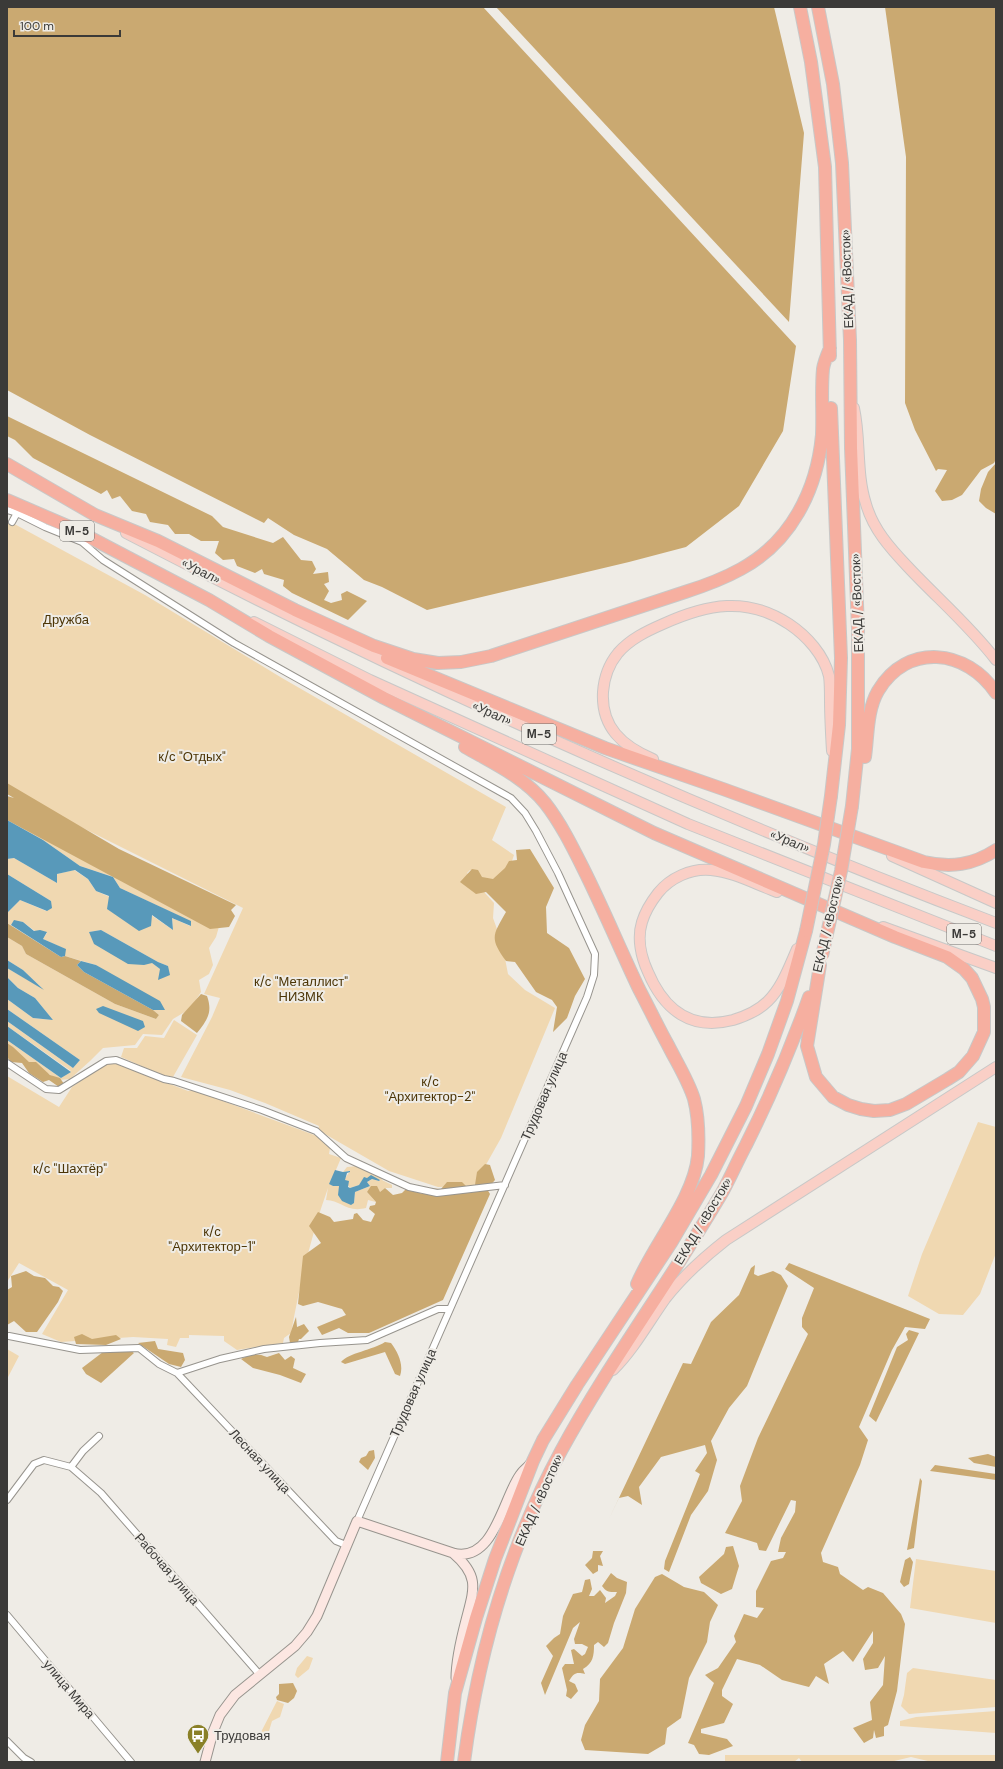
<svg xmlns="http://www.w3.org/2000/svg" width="1003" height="1769" font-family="'DM Sans',sans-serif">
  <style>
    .green { fill: #f0d8b1; fill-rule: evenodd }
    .forest { fill: #caa971 }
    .water { fill: #5899ba }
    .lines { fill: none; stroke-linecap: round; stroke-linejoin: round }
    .street-casing { stroke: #97948e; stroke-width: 8 }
    .secondary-casing { stroke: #97948e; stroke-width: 11 }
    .primary-casing { stroke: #c8c8c7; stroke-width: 12 }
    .highway-casing { stroke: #c8c8c7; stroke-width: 14 }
    .street { stroke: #fff; stroke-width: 6 }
    .secondary { stroke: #fce7e2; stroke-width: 9 }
    .primary { stroke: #facfc6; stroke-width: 10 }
    .highway { stroke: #f6afa0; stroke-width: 12 }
    .highway-bridge-casing { stroke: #c8c8c7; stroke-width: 14; stroke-linecap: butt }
    .highway-bridge { stroke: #f6afa0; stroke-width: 12 }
    .labels { text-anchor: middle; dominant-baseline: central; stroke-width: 4; stroke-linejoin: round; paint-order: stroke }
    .shield { fill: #efece6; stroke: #716f6c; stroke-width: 1 }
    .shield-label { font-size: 12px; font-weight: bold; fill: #3b3a38 }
    .street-label { font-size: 13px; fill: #3b3a38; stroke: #efece6 }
    .park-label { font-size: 13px; fill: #4c3506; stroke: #efece6 }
    .poi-label { font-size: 13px; fill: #3b3a38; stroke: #efece6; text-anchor: start }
  </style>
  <rect width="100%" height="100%" fill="#efece6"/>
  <path class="green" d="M7,520L145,595L282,678L506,807L492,840L514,855L502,890L470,870L467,873L494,903L493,918L502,943L508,974L525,990L555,1008L501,1138L474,1186L438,1187L389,1171L318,1130L319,1126L265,1103L230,1090L181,1077L212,1017L220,998L204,994L243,908L37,805L7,788Z
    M7,820L223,913L216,937L209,948L213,965L209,974L199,980L201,992L190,1009L173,1019L162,1035L143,1034L135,1045L103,1048L90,1061L70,1079L59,1080L7,1049V1040L61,1078L71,1071L7,1026V1021L73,1068L80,1060L7,1009V999L33,1018L53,1020L35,998L18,988L7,977V968L42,988L23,970L7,960V937L22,946L26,954L115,1004L156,1019L159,1015L153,1010H164L96,965L65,956V949L43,939L47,933L35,931L23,922L14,921L11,925L7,923V913L20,900L46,911L51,901L7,874V859L14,858L57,883V874L74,870L88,879L96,891L151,915L173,930L172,918L190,926V921L120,888L113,877L80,866L43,840ZM101,930L158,962L168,966L160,969L152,963L89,932Z
    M174,1020L197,1035L173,1077L162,1075L121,1057L124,1048H137L145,1036L164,1038Z
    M115,1063L188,1091L193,1090L317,1136L330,1148L329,1154L341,1158L330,1184L333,1186H339L354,1203L355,1192L370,1186L367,1182L372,1179L379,1181L380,1180L364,1178L359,1185L350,1188L344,1180L350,1171L343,1172L347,1167L358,1166L369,1170L371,1173L381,1177L382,1180L392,1185V1188H385L380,1192H367L376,1202L368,1200L366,1208C346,1213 341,1200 326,1200L328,1188C311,1235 300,1284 291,1333L284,1338L283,1343L237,1350L224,1341V1336L189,1335V1338H180L176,1347L167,1345L168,1339L133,1337L61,1342L42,1334L68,1290L19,1263L7,1282V1076L59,1107L72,1087L105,1064Z
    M978,1122L996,1127V1253L980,1294L963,1315L939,1314L908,1296L922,1254Z
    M7,1349L19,1356L7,1379Z
    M916,1559L996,1571V1623L910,1608Z
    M307,1656L313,1658L309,1669L298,1678L295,1675L297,1668Z
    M913,1668L996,1680V1707L909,1714L901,1706L904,1695L907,1673Z
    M277,1701L284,1704L280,1717L272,1721L269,1731L264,1737L260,1734Z
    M996,1711V1733L900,1726V1721L916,1717Z
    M725,1755H996V1762H932L911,1757L890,1762H838L835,1761L834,1762H802L799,1758L794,1762H725Z"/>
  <path class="forest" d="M7,7H483L796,346L783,431L739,506L686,547L629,562L427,610L382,587L364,580L327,549L294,535L268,518L264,523L90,435L7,390Z
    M496,7H774L804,133L789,322Z
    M885,7H996V459L994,463L981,470L962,495L952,500L942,501L935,491L947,470L938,469L936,471L915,430L905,403L906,157Z
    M7,416L212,516L223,527L273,543L283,537L301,560L312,561L316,569L313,574L328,572L329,582L324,584L329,591L324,600L331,603L342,600L341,594L347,591L367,601L348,620L292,593L283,586L284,580L264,574L262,569L255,573L237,566L234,559L223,560L215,553L219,541H201L189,534H175L168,525L150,522L146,514L132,511L120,496L112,499L107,490L101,494L33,458L15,440L7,436Z
    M996,463V514L986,508L979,501L981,489L988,472Z
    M7,783L119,849L236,905L231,910L235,916L229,927L210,929L7,820V796L14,798L7,794Z
    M530,849L554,888L546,907L547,933L569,948L585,979L575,996L567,1018L553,1032L557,1007L552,1000L536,992L515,962L506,961C489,938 493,935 506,912L486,892L476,894L460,882L472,869L478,870L482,877L493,879L505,868L509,861L517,860L516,850Z
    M7,923L61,957L65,956L81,961L77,965L84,972L153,1010L159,1015L156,1019L115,1004L26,954L22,946L7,937Z
    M201,994L207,996C213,1013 207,1020 197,1033L181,1021L182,1015Z
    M7,1043L13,1047L29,1062H36L50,1075L60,1078L64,1084L59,1087L49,1080L43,1082L29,1073L22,1063L11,1062L7,1057Z
    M485,1164L490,1165L495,1180L487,1189L490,1194L443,1300L369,1333H348L339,1328L322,1335L317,1327L346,1315L342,1309L318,1302L303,1306L298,1304L303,1256L321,1243L309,1226L318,1212L330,1217L334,1222L353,1219L354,1214L357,1213L363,1220L371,1222L375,1214L369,1209L370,1206L375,1205L376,1202L367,1192L371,1186H377L380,1192L385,1188L393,1195L402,1193L406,1189L423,1194L426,1188L441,1189L447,1182H462L466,1186L464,1192L474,1191L477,1172Z
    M789,1263L930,1319L925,1329L905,1327L892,1350L859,1427L868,1440L860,1465L821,1553L823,1562L838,1567L840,1574L863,1590L868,1587L883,1593L901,1614L905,1624L897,1691L888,1725L884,1727V1736L876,1738L874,1730L873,1738L864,1743L853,1728L872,1720L870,1702L883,1685L885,1656L878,1668L865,1670L863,1659L873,1643V1631L853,1662L843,1651L824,1664L829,1684L816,1676L809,1687L782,1680L760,1665L737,1659L722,1690V1696L733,1704L724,1723L701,1729V1733L727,1739L733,1746L709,1755L699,1754L694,1745L688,1743L714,1683L705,1675L718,1668L736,1642L734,1636L744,1614L757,1618L764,1608L756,1607V1591L771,1561L783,1558L786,1552H778L781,1538L795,1512L796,1501L791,1500L766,1551L759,1550L757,1543L725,1533L742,1501L740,1486L758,1438L808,1334L802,1327V1318L814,1288L785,1269Z
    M755,1265L754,1274L758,1276L773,1271L781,1275L788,1286L747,1386L729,1408L711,1441L717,1460L708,1491L691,1515L669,1572L664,1569L665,1561L700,1474L695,1471L707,1453L705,1445L661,1457L639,1487L642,1505L628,1496L619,1498L608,1521L683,1363L691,1364L711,1322L739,1295L751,1268Z
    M26,1271L34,1276L45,1278L53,1286L59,1287L63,1291L58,1302L37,1332H26L14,1321L7,1325V1290L12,1287L11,1276Z
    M296,1317L297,1327L304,1324L309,1331L301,1339H299L298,1342L290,1343L289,1337Z
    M909,1330L919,1333L876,1422L869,1416L897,1347L908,1340L906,1334Z
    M82,1334L92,1339L116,1335L121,1339L106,1345L76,1344L74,1337Z
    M155,1341L158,1349L183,1353L185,1360L181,1367L169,1364L138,1343Z
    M385,1342L391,1343C398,1352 404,1365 400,1376L395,1374L385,1352L345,1364L341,1362C348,1353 373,1350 385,1342Z
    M130,1350L134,1353L101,1383L86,1374L82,1368L103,1352Z
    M279,1353L285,1360L291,1356L295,1359L293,1368L306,1374L301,1383L280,1375L253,1368L241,1359C252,1354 257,1353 267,1357Z
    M374,1450L375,1458L368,1470L359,1462L361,1458L366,1456L369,1451Z
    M988,1454L996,1457V1467L974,1463L968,1458Z
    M935,1465L996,1474V1480L930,1471Z
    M920,1478L922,1481L914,1548L907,1550Z
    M733,1546L739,1566L732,1589L721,1594L701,1583L699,1577L724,1554L726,1547Z
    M593,1551H603L600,1556L603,1566L598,1565V1571L593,1574L585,1565L592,1558Z
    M910,1557L913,1562L909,1584L904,1587L900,1582L905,1560Z
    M611,1573L617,1578L627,1582L626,1593L614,1623L608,1643L604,1647L598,1642L594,1645C594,1656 593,1663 583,1669L585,1674C576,1672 574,1673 569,1681L575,1684L578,1691L571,1699L566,1696L567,1690L562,1668L565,1664H574L571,1650L574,1649L582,1656L585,1654L588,1647L582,1644H575L574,1639L580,1622L573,1628L545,1695L541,1683L553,1656L546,1646L554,1638L560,1634L563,1616L573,1594L582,1592L585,1580L590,1579L592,1589L589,1596H594L600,1590L606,1598L605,1603L615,1596L617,1592C610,1592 607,1593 602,1586Z
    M662,1574L684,1587L704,1592L718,1605L710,1622L707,1642L689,1678L681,1718L667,1728L665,1744L648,1754L585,1750L581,1740L585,1725L599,1701L600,1679L623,1648L635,1609L655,1577Z
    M293,1683L297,1691L294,1698L288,1703L277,1700L276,1697L279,1694V1684Z"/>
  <path class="water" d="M7,820L43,840L80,866L113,877L120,888L191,921V926L172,918L173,930L152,915L151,926L139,931L107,909L109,896L96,891L88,879L75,870L57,874V883L14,858L7,859Z
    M7,874L51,901L52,908L47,911L20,900L7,913Z
    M14,920L23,922L34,931L40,930L47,932L43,939L66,949L65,956L61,957L11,925Z
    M101,930L158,962L168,966L170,975L158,980L160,969L152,963L144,965L128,964L94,944L89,932Z
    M7,960L23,970L44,990L7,968Z
    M81,961L96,965L160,1001L165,1010H153L84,972L77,965Z
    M7,977L18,988L35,998L53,1020L33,1018L7,999Z
    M103,1006L143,1021L145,1027L138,1031L99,1013L96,1009Z
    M7,1009L80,1060L73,1068L7,1021Z
    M7,1026L71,1072L61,1078L7,1040Z
    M335,1170L343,1172L350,1171V1172L347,1173L345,1180L349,1181L348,1187L350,1188L359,1185L364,1177L367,1178L371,1175L380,1180L379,1181L372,1179L367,1182L370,1186L355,1192L354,1203L351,1205L342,1201L338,1195L339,1186H333L329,1184Z"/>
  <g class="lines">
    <g class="street-casing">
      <path id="street" d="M7,510L17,513
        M12,522L17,513L45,527L82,542L103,560L234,643L511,798L525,813L536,831L558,873L595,954L594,975L587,997L357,1521
        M7,1063L46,1089L59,1090L106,1061L116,1060L164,1079L174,1081L262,1110L316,1131L346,1158L409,1187L437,1193L505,1185
        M9,1336L80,1350L139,1348L159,1364L177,1373L220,1359L264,1349L320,1343L367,1340L438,1309H450
        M177,1373L336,1541L346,1545
        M71,1467L101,1493L260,1675
        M7,1500L34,1464L44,1460L71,1467L83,1451L99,1436
        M7,1615L131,1762
        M7,1741L24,1758L31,1762"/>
    </g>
    <g class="secondary-casing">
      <path id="secondary" d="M453,1553C480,1576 474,1589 466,1620C461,1639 456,1659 456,1678
        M205,1762L213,1732L220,1715L235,1695L295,1646L307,1632L317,1616L357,1521L453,1553C494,1564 503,1498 520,1475C522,1471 527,1468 530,1464"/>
    </g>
    <g class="primary-casing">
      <path id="primary" d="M854,408C861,440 856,473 866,504C873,529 890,548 908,567C937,598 970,626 996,660
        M126,533C408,680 699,810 996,923
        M254,622L370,680L688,824L996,946
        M653,759C622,746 601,727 603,692C604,678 609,664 618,653C630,639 647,631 663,624C707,604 747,596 789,624C807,636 824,655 829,676C830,683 830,692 830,700C830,717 831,734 832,751
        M892,856L996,903
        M777,892C755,884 734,872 711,870C691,868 670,878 658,893C651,902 645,912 642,922C637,938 641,957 648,972C664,1010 691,1031 733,1020C746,1016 758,1011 768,1001C782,987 789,967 797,949
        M883,927L996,968
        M613,1370C634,1349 648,1323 665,1299C683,1276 703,1258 726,1240L996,1067"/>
    </g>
    <g class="highway-casing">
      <path id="highway" d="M800,7L811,62L825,167L830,356
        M818,7L833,84L842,163L850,340L851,448L858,629V749L852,806
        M831,408L841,658L839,725L831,796
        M7,464L95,515L158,541L295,610L374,646L413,659L438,663L461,662L491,656L685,592C704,586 723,579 741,569C791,542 817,490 822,435C823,413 821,390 823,369C824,362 827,355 830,348
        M7,500L72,528L106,546L209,600L269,636L384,698L654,833L895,937L947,957L964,969L972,978L982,999L984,1007V1032L973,1056L959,1072L948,1079L906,1104L890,1110L874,1111L861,1109L848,1105L833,1097L816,1077L807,1046L820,965
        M387,658L605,748L723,789L924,862C951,868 973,865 996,850
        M465,747C493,763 524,777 545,803C560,822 572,846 583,868C603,908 620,949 639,989C649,1008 658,1027 668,1045C677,1063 688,1080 694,1099C699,1118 699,1137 698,1156C694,1198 654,1244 637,1284
        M865,757C868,735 867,710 878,691C907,642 967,649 996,693
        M447,1762L455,1693L476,1618L495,1559L533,1461L543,1440L577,1385L671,1243L711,1175L746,1106L768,1054L787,1001L806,931
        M464,1762C478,1654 509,1547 561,1451C610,1361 672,1279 723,1191C731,1176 738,1160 746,1145C770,1097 791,1048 809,997"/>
    </g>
    <use href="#street" class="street"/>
    <use href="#secondary" class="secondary"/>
    <use href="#primary" class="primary"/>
    <use href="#highway" class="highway"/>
    <g class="highway-bridge-casing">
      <path id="highway-bridge" d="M806,931L824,844L831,796
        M822,956L841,871L852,806"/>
    </g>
    <use href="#highway-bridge" class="highway-bridge"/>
  </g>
  <defs>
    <g id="bus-pin" transform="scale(1.15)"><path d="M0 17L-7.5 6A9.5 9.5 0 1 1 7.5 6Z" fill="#8a8027" stroke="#efece6"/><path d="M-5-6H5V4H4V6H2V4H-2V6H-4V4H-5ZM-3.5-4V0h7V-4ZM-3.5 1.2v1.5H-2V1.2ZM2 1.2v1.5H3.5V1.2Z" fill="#fff"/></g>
  </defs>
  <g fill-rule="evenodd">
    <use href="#bus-pin" x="198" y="1735"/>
  </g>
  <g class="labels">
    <g class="shield">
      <rect x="60" y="521" width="34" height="20" rx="3"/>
      <rect x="522" y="724" width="34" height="20" rx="3"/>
      <rect x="947" y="924" width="34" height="20" rx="3"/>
    </g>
    <g class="shield-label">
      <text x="77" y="531">М-5</text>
      <text x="539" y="734">М-5</text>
      <text x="964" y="934">М-5</text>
    </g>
    <g class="street-label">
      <text transform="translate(847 279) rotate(-92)">ЕКАД / «Восток»</text>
      <text transform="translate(201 571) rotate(27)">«Урал»</text>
      <text transform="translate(857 603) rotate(-92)">ЕКАД / «Восток»</text>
      <text transform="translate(492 713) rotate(24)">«Урал»</text>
      <text transform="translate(790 841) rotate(22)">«Урал»</text>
      <text transform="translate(828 924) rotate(-77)">ЕКАД / «Восток»</text>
      <text transform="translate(544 1096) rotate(-66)">Трудовая улица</text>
      <text transform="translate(703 1221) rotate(-59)">ЕКАД / «Восток»</text>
      <text transform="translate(413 1393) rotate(-66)">Трудовая улица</text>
      <text transform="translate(260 1461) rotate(47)">Лесная улица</text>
      <text transform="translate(539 1500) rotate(-66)">ЕКАД / «Восток»</text>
      <text transform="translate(167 1569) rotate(49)">Рабочая улица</text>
      <text transform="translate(69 1689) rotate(50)">улица Мира</text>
    </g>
    <g class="park-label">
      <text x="66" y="619">Дружба</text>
      <text x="192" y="756">к/с "Отдых"</text>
      <text x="301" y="981">к/с "Металлист"<tspan x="301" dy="15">НИЗМК</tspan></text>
      <text x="430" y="1081">к/с<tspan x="430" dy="15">"Архитектор-2"</tspan></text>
      <text x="70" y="1168">к/с "Шахтёр"</text>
      <text x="212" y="1231">к/с<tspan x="212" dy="15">"Архитектор-1"</tspan></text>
    </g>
    <g class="poi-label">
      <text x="214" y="1735">Трудовая</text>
    </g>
  </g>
  <rect width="1003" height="1769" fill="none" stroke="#3b3a38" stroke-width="16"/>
  <path d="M14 30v6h106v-6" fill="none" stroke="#3b3a38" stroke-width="2"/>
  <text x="20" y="30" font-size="12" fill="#3b3a38" stroke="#efece6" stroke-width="3" paint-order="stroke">100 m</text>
</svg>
